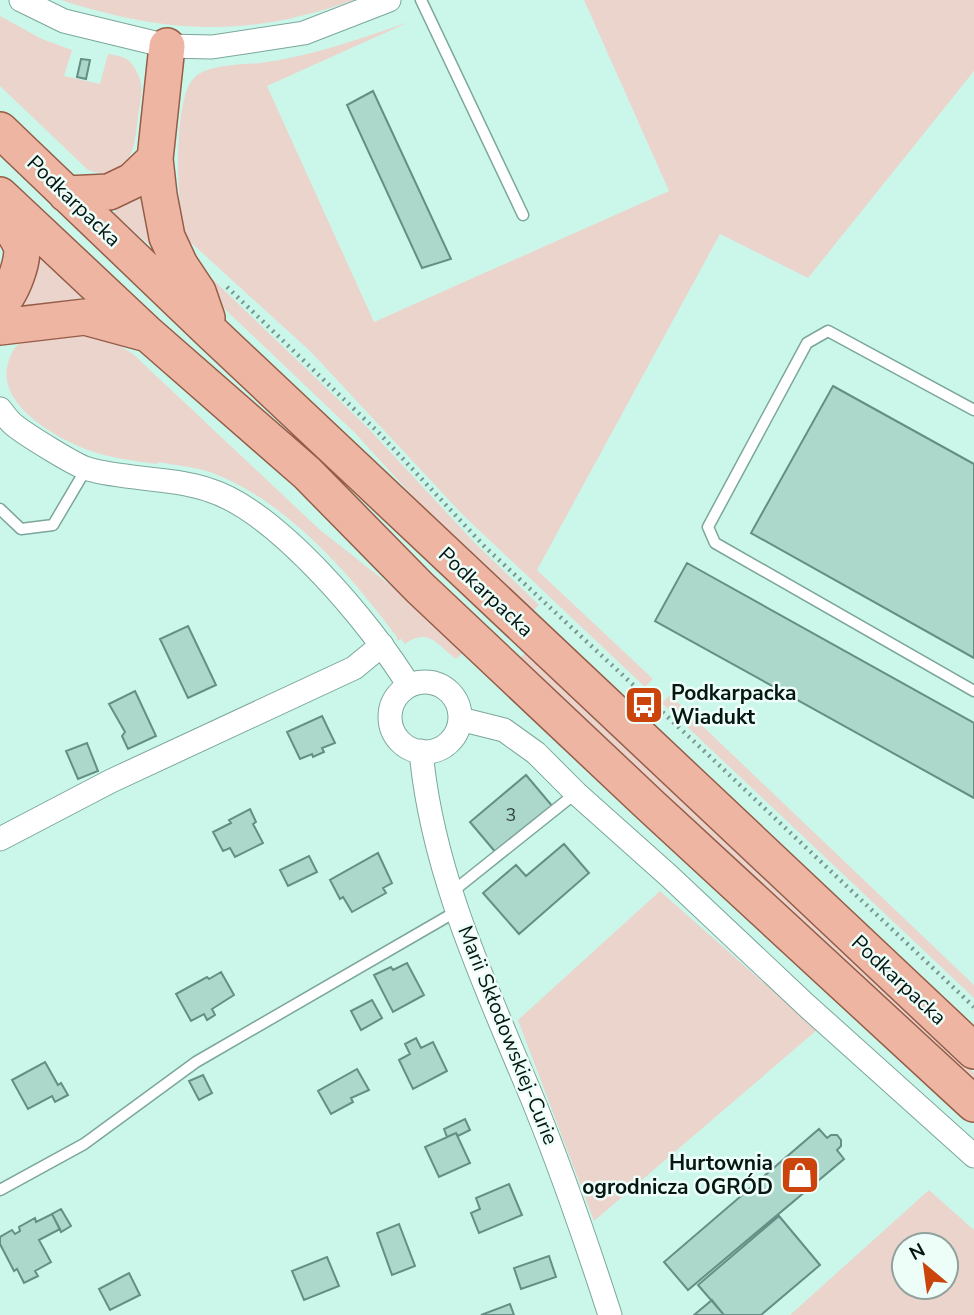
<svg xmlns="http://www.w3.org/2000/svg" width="974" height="1315" font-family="'Nunito Sans',sans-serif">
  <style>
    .green { fill: #ebd4cc; fill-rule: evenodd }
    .building { fill: #acd7cb; stroke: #658e84; stroke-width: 2 }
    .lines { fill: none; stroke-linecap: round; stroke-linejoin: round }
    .lane-casing { stroke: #7ca69b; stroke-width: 13 }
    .street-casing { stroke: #7ca69b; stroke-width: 25 }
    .primary-casing { stroke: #955d48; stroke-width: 38 }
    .path { stroke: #77978f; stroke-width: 4.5; stroke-dasharray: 2 5; stroke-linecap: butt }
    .lane { stroke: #fff; stroke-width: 10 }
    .street { stroke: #fff; stroke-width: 23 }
    .primary { stroke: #eeb5a3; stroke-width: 35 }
    .labels { text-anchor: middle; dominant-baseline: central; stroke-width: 5; stroke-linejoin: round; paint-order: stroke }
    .number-label { font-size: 18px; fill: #304640 }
    .street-label { font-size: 21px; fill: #061612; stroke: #edfef9 }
    .poi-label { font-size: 21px; font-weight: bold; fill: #061612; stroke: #edfef9; text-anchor: start }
  </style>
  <rect width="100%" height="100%" fill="#cbf7eb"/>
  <path class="green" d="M61,0H354C248,38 167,34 61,0Z
    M584,0H974V71L808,278L720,234L537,570L653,679L645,687L462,514L311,352L187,239C175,213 173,97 194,78C208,64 241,65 260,63C312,56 360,39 409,22L267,86L374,322L669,191Z
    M0,16L42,39L72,50L64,76L100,84L108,54C114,55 123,56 128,60C134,65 140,76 141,84C143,93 139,106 138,116C135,148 130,185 88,170L0,86Z
    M141,198L146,200L154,246L152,247L114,214L116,209Z
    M183,251L367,427L474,542L539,605L531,613L440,526L355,433L209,294Z
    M39,259H42L86,302L21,307L31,288Z
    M53,329L111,340L133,354L319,529L419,608L465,651L456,659C437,645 429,627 405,644L401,639L397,641V637C350,574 286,500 210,472C194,467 175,465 158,462L157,464C134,461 111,458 88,450C57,438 0,407 7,367C9,359 12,350 19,343C27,336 43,333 53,329Z
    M527,651L974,1073V1087L519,659Z
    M670,695L974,985V998L662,703Z
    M660,891L817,1030L594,1221L518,1020Z
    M929,1190L974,1230V1315H790ZM904,1245H946V1287H904Z"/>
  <path class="building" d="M81,59L90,60L86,79L77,77Z
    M373,91L451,259L422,268L347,105Z
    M833,386L974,464V658L751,533Z
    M687,563L974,723V798L655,621Z
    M188,626L216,685L188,698L160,639Z
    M135,691L156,736L128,749L122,736L125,732L109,704Z
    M322,716L335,743L322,748L324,752L313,757L312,754L300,759L287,732Z
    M87,743L98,771L78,779L66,751Z
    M526,775L553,807L497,854L470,822Z
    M250,809L256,822L253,824L263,843L235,857L230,848L223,851L213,832L231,823L229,820Z
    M564,844L589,873L519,934L483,893L516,865L526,876Z
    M378,853L392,883L383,888L386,893L352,912L343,897L340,899L330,880Z
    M309,856L317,872L288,886L280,870Z
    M407,963L424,995L393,1012L374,975L391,967L393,970Z
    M221,972L234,995L212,1009L215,1015L207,1020L204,1014L191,1021L176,994L207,977L209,979Z
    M372,1000L382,1018L361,1030L351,1011Z
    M416,1038L421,1048L433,1042L447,1071L413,1089L399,1060L410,1054L405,1044Z
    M45,1062L58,1085L61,1083L68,1095L55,1102L52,1096L28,1109L12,1080Z
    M357,1069L369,1090L351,1098L353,1102L331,1114L318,1091Z
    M203,1075L212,1093L199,1100L189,1081Z
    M465,1119L470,1130L458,1136L456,1133L447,1137L444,1129Z
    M819,1129L827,1138L831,1135H837L841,1140V1146L837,1150L844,1159L688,1290L664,1262Z
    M456,1133L470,1163L439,1177L425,1147Z
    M509,1184L522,1215L479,1233L471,1213L480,1209L476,1198Z
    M61,1209L71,1226L61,1232L52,1214Z
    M52,1214L60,1229L39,1240L51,1262L35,1271L38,1276L24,1283L17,1269L14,1271L0,1244V1237L12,1230L15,1234L20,1231L19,1227L35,1218L36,1222Z
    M779,1216L820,1265L761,1315H724L698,1285Z
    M399,1224L415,1266L392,1275L377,1233Z
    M549,1256L556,1277L521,1289L514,1268Z
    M327,1257L339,1286L304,1300L292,1271Z
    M129,1273L140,1295L110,1310L99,1289Z
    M712,1300L724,1315H694Z
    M510,1304L514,1315H481Z"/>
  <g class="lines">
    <g class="lane-casing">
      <path id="lane" d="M421,0L523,215
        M974,410L828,331L807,343L708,527L715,543L974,691
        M0,509L21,529L53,525L86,469
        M452,892L576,793
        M0,1190L84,1144L196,1062L457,911"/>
    </g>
    <g class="street-casing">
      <path id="street" d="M21,0L64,21L167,46L212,47L304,33L389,0
        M0,409C4,414 9,421 14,425C25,434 76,466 88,469C127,480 170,477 209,490C277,511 373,626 409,686
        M390 717a35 35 0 1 1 70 0a35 35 0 1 1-70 0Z
        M460,719L504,730L536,753L576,793L669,876L806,1005L974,1156
        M421,751C432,875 488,991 535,1105C563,1174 587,1244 610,1315
        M0,839L111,781L354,668L382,645"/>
    </g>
    <g class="primary-casing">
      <path id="primary" d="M167,46L155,159L159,195L167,237L180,265L198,292L207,318
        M0,130L213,334L974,1051
        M66,194L109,192L132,181L155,159
        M0,195L148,334L307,473L420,588L650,805L974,1104
        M0,211C6,222 17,235 21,246C25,260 11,295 0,304
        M0,327L85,317L144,333"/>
    </g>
    <path class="path" d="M227,287L378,432L485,547L701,748L974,1007"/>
    <use href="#lane" class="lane"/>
    <use href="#street" class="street"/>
    <use href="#primary" class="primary"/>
  </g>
  <defs>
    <g id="bus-square" transform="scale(2.0125)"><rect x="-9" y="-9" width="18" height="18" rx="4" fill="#cb440b" stroke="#edfef9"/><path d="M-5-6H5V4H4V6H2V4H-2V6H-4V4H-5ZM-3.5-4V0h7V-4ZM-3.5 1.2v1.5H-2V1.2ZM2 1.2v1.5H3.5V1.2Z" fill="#fff"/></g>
    <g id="shop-square" transform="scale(2.0125)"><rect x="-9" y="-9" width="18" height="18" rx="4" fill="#cb440b" stroke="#edfef9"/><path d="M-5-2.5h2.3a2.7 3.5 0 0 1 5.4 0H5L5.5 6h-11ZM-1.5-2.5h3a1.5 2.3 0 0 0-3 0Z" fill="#fff"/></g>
  </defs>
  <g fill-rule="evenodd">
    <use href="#bus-square" x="644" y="705"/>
    <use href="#shop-square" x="800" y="1175"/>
  </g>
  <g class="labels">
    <g class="number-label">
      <text x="511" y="815">3</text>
    </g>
    <g class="street-label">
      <text transform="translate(74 201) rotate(44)">Podkarpacka</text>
      <text transform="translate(486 592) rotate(43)">Podkarpacka</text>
      <text transform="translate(899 980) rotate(43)">Podkarpacka</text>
      <text transform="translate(508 1035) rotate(68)">Marii Skłodowskiej-Curie</text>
    </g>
    <g class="poi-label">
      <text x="671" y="693">Podkarpacka<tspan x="671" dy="24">Wiadukt</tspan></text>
      <text x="773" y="1163" text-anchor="end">Hurtownia<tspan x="773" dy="24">ogrodnicza OGRÓD</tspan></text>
    </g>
  </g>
  <g transform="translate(925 1266) rotate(331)"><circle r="33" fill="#edfef9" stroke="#91a19d" stroke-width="2"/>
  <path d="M0-5L12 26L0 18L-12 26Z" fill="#cb440b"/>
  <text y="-10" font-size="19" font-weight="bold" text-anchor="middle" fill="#061612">N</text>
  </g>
</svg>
